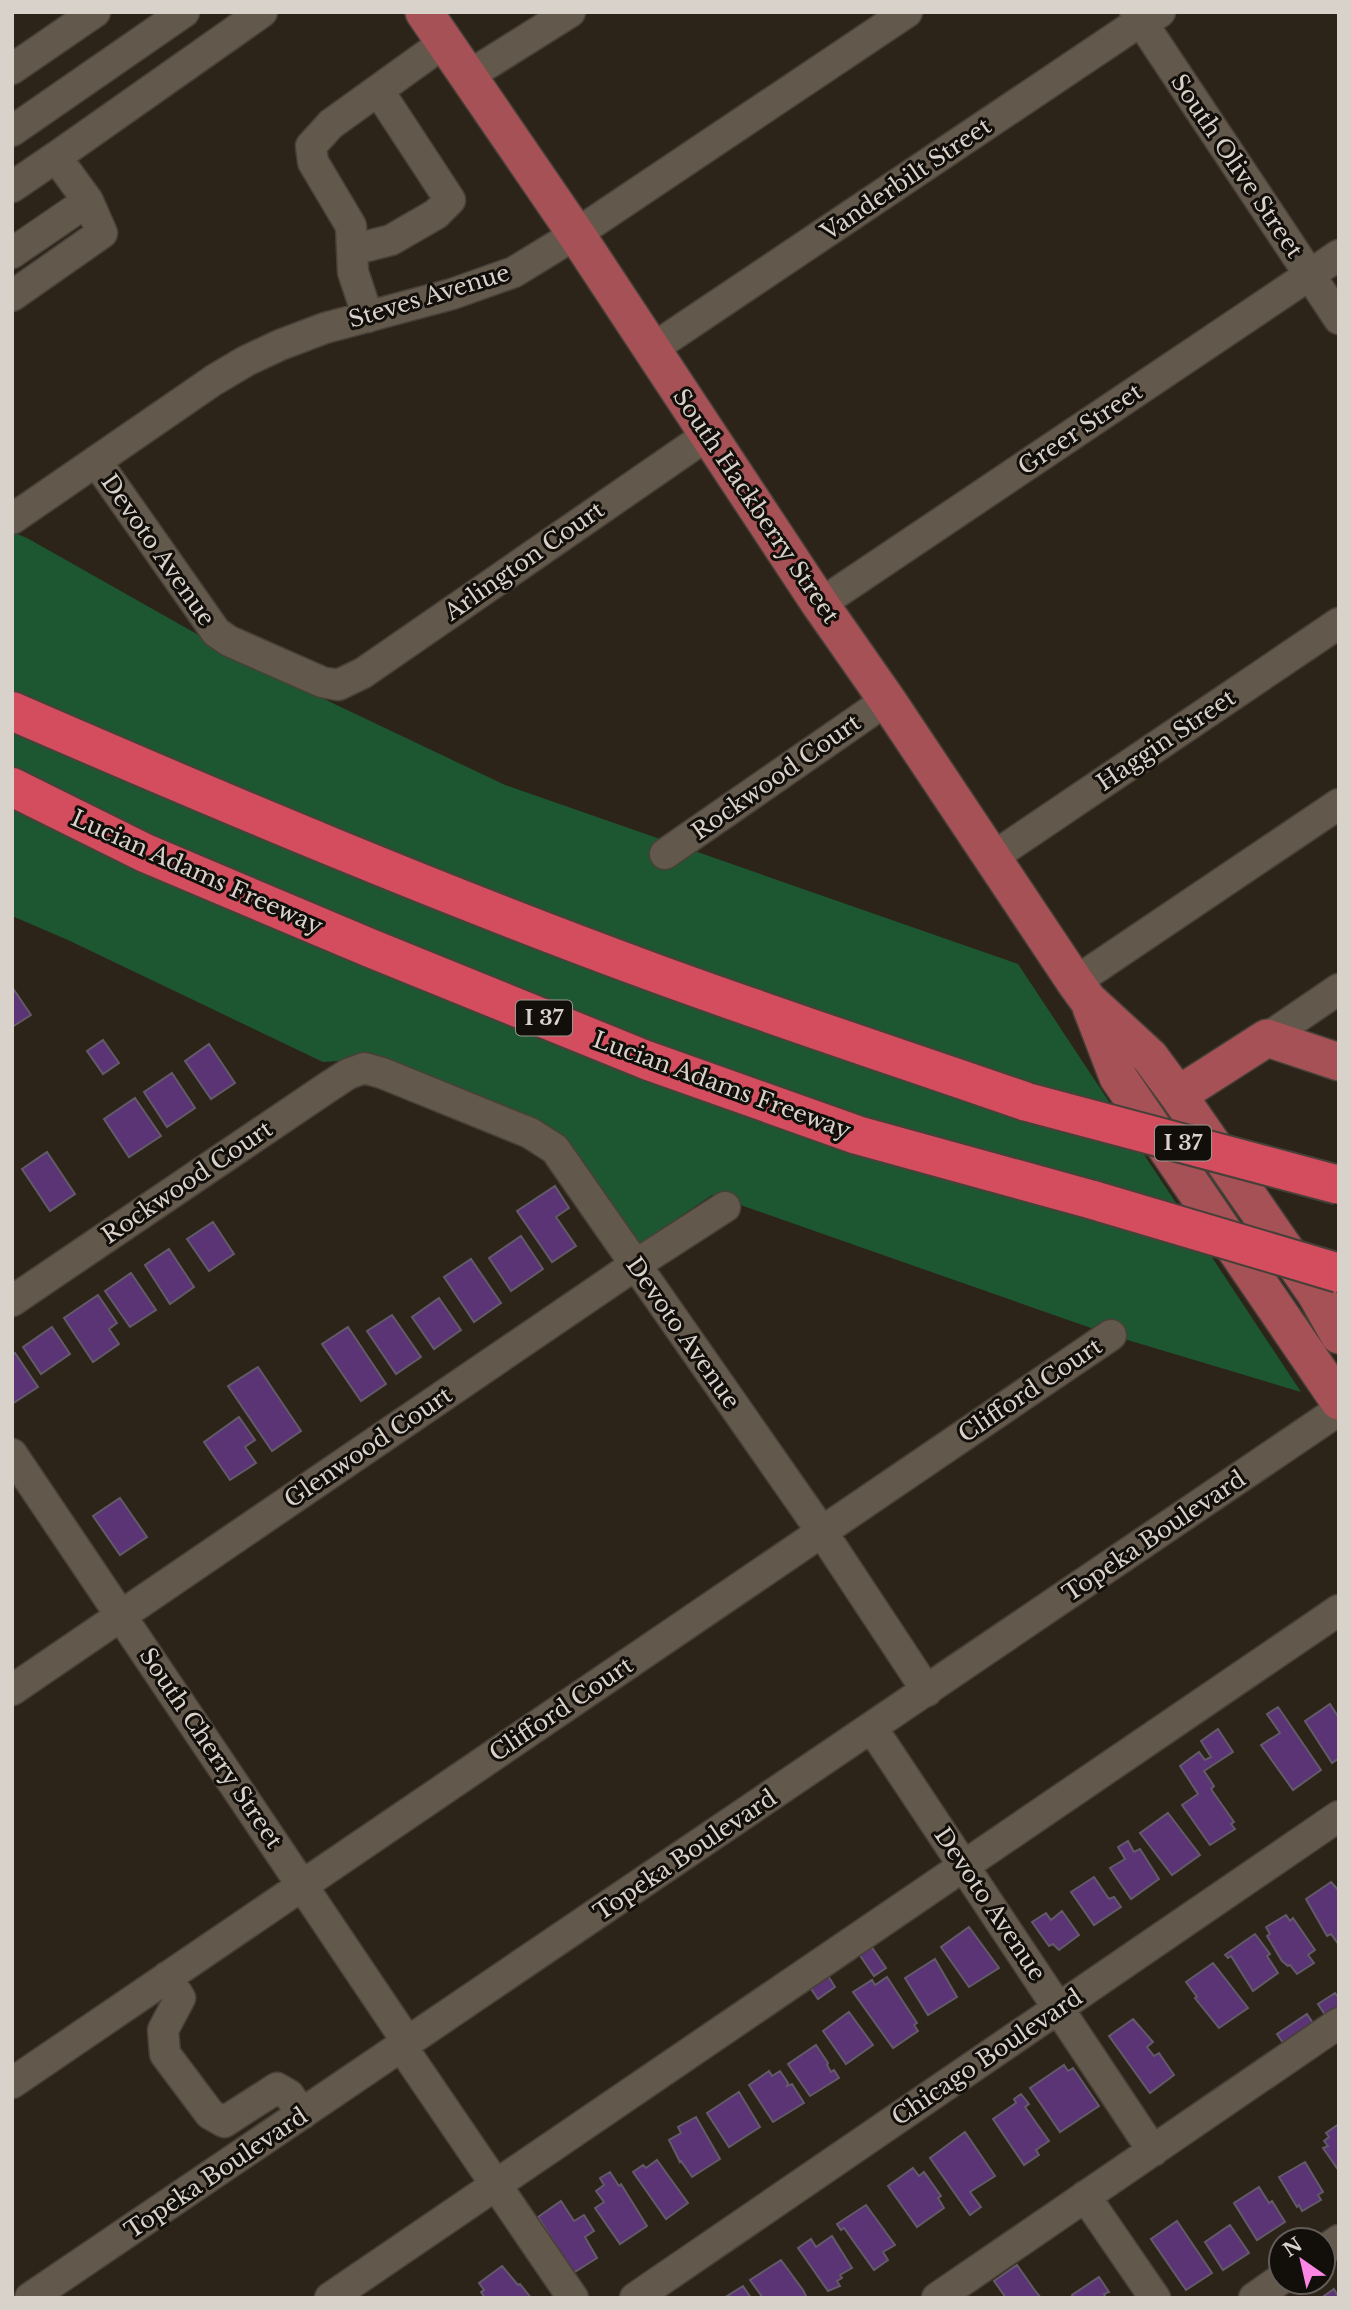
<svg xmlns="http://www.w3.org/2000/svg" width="1351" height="2310" font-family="'Libre Baskerville',serif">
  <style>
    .green { fill: #1d5732 }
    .building { fill: #5a3475; stroke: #625a68; stroke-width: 2 }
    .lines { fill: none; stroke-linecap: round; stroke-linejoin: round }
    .minor-casing { stroke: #484038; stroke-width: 33 }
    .major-casing { stroke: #484038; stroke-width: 40 }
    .highway-casing { stroke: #484038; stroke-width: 42 }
    .minor { stroke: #62584b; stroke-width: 30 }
    .major { stroke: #a65156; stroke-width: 37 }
    .highway { stroke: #d34d5e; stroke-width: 38 }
    .highway-bridge-casing { stroke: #484038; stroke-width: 42; stroke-linecap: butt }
    .highway-bridge { stroke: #d34d5e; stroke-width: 38 }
    .labels { text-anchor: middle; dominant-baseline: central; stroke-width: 6; stroke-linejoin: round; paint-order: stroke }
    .shield { fill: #120e09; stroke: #9d9791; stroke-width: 2 }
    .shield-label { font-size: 21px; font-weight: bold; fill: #d8d2cb }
    .street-label { font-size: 23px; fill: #d8d2cb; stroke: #120e09 }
  </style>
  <rect width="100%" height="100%" fill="#2d2419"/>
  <path class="green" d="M12,532L27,538L248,663L505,785L1018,964L1301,1392L1111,1335L712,1195L638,1245L562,1138L515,1110L378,1058L323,1062L68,940L12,916Z"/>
  <path class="building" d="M12,987L31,1015L12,1027Z
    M103,1040L119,1063L103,1074L87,1051Z
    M209,1044L235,1083L211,1099L185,1061Z
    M172,1073L195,1108L167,1127L144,1092Z
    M135,1098L161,1136L129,1157L104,1119Z
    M47,1152L75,1194L50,1211L22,1169Z
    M555,1186L569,1208L556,1217L576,1246L552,1262L517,1211Z
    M213,1222L234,1254L209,1271L187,1239Z
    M521,1236L543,1269L511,1291L489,1258Z
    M169,1249L194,1287L170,1304L145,1265Z
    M471,1259L501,1303L474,1322L444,1277Z
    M131,1273L156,1310L130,1327L105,1291Z
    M98,1295L117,1323L109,1329L119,1344L93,1362L64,1318Z
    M439,1298L461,1330L434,1349L412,1317Z
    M392,1315L421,1357L396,1374L367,1331Z
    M52,1327L70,1354L41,1374L23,1347Z
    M348,1327L386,1384L361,1401L322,1344Z
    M15,1353L38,1387L12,1404V1355Z
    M258,1367L301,1431L272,1451L228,1386Z
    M239,1417L255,1440L245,1447L256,1463L230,1480L204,1442Z
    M120,1498L147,1537L120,1555L93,1516Z
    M1330,1704L1339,1718V1758L1332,1763L1305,1721Z
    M1278,1707L1321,1770L1293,1790L1261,1745L1280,1733L1267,1714Z
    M1218,1729L1233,1752L1204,1771L1214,1786L1211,1789L1234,1822L1231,1824L1235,1829L1210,1845L1182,1805L1198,1794L1180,1766L1199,1752L1205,1760L1211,1757L1201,1741Z
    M1168,1813L1200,1855L1172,1875L1140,1833Z
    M1128,1841L1134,1852L1140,1849L1159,1879L1131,1899L1110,1868L1125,1859L1118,1847Z
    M1094,1877L1109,1899L1114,1897L1121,1907L1094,1925L1071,1892Z
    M1331,1882L1339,1891V1945L1331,1934L1327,1936L1306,1899Z
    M1062,1911L1079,1935L1059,1950L1053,1944L1049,1946L1032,1922L1046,1913L1051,1920Z
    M1286,1915L1290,1921L1293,1918L1315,1950L1308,1955L1314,1963L1297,1974L1290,1965L1288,1966L1282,1961L1267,1936L1270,1934L1266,1927Z
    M969,1927L999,1968L969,1987L941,1947Z
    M1255,1934L1270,1954L1267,1956L1278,1973L1253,1991L1231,1956L1228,1958L1225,1955Z
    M871,1946L886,1968L874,1976L859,1954Z
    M935,1959L957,1997L928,2015L905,1978Z
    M1213,1963L1248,2008L1219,2028L1195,1998L1197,1997L1186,1982Z
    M825,1971L835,1987L818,1999L807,1983Z
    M887,1977L917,2023L914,2025L918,2031L893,2048L853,1992L872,1980L875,1985Z
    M1335,1993L1339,1998V2014L1329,2021L1318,2004Z
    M849,2012L873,2045L846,2064L823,2031Z
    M1307,2014L1317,2029L1288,2050L1277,2034Z
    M1133,2019L1153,2042L1147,2047L1154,2056L1159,2053L1174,2075L1150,2093L1109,2036Z
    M816,2045L828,2063L827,2065L831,2072L834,2070L839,2078L810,2096L788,2064Z
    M1064,2065L1068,2071L1073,2068L1099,2106L1060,2132L1030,2088Z
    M769,2071L772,2076L780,2071L788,2083L787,2086L792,2084L804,2103L773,2122L749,2085Z
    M739,2092L760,2127L729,2147L707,2113Z
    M1021,2094L1029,2104L1025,2107L1049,2141L1036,2150L1039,2155L1024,2165L993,2119L1016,2103L1014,2099Z
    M696,2117L720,2159L692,2177L681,2161L680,2162L669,2140L681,2133L678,2127Z
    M1339,2124V2171L1323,2148L1328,2146L1324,2141L1329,2137L1326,2133Z
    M965,2132L995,2176L970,2192L981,2207L970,2215L930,2158Z
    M657,2160L688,2203L666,2219L633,2172L643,2165L646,2168Z
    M1305,2162L1323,2192L1318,2195L1321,2200L1302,2211L1299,2205L1297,2207L1279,2177Z
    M913,2168L919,2176L924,2172L941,2196L938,2198L944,2208L917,2227L888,2186Z
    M610,2172L619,2186L621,2184L647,2226L620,2244L595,2208L604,2202L596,2191L604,2185L600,2178Z
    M1259,2187L1269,2203L1272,2201L1285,2222L1257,2240L1234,2203Z
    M561,2201L574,2221L584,2215L594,2231L585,2237L597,2258L573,2273L538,2217Z
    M866,2205L895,2245L883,2252L888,2260L874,2270L844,2228L841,2230L837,2224Z
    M1177,2221L1212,2273L1186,2290L1151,2239Z
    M1230,2225L1249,2253L1223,2270L1205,2242Z
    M832,2236L852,2268L840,2275L842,2278L837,2281L840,2286L828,2291L798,2248L811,2239L816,2247Z
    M781,2260L803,2290L807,2298H763L750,2280Z
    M1017,2265L1036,2292L1041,2298H1006L994,2281Z
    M502,2266L518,2285L520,2284L531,2298H485L481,2292L484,2290L479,2283Z
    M1099,2277L1109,2292L1104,2294L1106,2298H1073L1072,2295Z
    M743,2286L751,2298H724Z
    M1334,2289L1339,2298H1321Z"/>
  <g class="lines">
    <g class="minor-casing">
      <path id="minor" d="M1135,12L1339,319
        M12,69L95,12
        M468,76L570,12
        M12,131L184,12
        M12,187L56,157
        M352,250L391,240L436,214L450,200L378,90
        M12,253L88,201L56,157L262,12
        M12,296L102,233L88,201
        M368,317L353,272L351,226L313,162L311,146L331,124L445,42
        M652,349L1136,24H1143L1160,12
        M96,461L216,632L229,641L322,682L338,685L363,673L709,434
        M12,519L214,380L246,361L280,345L325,328L452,294L514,272L576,234L907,12
        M820,604L1339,255
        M665,854L887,700
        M993,857L1339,623
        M1075,982L1339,804
        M1267,1038L1339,989
        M12,1301L325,1089L348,1074L364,1068L382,1073L530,1133L555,1149L822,1532L927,1691
        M12,1454L408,2043
        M12,1690L635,1265L725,1207
        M872,1728L1153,2151
        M167,1977L180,1998L163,2030L165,2054L210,2114L224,2122L277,2088L289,2095L302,2114
        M402,2047L573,2298
        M12,2083L1111,1335
        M1085,2196L1155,2298
        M1323,2251L1339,2240
        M30,2298L1339,1410
        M330,2298L1339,1610
        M635,2298L1339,1816
        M937,2298L1339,2023
        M1254,2298L1281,2279"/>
    </g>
    <g class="major-casing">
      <path id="major" d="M424,12L576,234L820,604L887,700L1075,982L1088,1000L1150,1057L1178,1095L1316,1294L1339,1335
        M1091,1007L1118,1077L1339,1401
        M1178,1095L1267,1038L1339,1062"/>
    </g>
    <g class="highway-casing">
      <path id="highway" d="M12,711C224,803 437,893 655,973C778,1018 903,1059 1027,1102
        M12,787L145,853L370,948L646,1060L857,1135L1093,1200"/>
    </g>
    <use href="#minor" class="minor"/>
    <use href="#major" class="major"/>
    <use href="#highway" class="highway"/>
    <g class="highway-bridge-casing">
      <path id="highway-bridge" d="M1027,1102L1339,1185
        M1093,1200L1339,1273"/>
    </g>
    <use href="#highway-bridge" class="highway-bridge"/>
  </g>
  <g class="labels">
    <g class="shield">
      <rect x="516" y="1000.5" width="56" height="35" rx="5"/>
      <rect x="1155" y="1125.5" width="56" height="35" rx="5"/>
    </g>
    <g class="shield-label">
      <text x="544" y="1018">I 37</text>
      <text x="1183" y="1143">I 37</text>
    </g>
    <g class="street-label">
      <text transform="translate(1237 166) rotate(56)">South Olive Street</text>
      <text transform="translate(906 179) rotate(-34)">Vanderbilt Street</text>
      <text transform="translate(429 296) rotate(-17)">Steves Avenue</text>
      <text transform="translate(1080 429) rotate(-34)">Greer Street</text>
      <text transform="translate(756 506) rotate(56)">South Hackberry Street</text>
      <text transform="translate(158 550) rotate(55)">Devoto Avenue</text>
      <text transform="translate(524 561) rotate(-35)">Arlington Court</text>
      <text transform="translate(1166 740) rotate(-34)">Haggin Street</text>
      <text transform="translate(776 777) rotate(-35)">Rockwood Court</text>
      <text transform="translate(197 872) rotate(24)">Lucian Adams Freeway</text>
      <text transform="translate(722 1085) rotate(20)">Lucian Adams Freeway</text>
      <text transform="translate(187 1182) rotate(-34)">Rockwood Court</text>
      <text transform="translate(683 1333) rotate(55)">Devoto Avenue</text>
      <text transform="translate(1030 1390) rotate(-34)">Clifford Court</text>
      <text transform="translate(368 1447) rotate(-34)">Glenwood Court</text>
      <text transform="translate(1154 1536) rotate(-34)">Topeka Boulevard</text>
      <text transform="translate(561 1709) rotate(-34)">Clifford Court</text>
      <text transform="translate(211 1748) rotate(56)">South Cherry Street</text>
      <text transform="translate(685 1855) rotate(-34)">Topeka Boulevard</text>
      <text transform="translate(990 1904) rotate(56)">Devoto Avenue</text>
      <text transform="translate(987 2057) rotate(-34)">Chicago Boulevard</text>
      <text transform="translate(216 2173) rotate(-34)">Topeka Boulevard</text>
    </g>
  </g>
  <rect width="1351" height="2310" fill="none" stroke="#d8d2cb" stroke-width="28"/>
  <g transform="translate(1302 2261) rotate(326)"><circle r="33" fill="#120e09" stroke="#615c57" stroke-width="2"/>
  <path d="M0-5L12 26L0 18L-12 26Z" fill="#fc86e4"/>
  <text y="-10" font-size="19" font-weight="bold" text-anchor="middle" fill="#d8d2cb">N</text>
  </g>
</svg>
